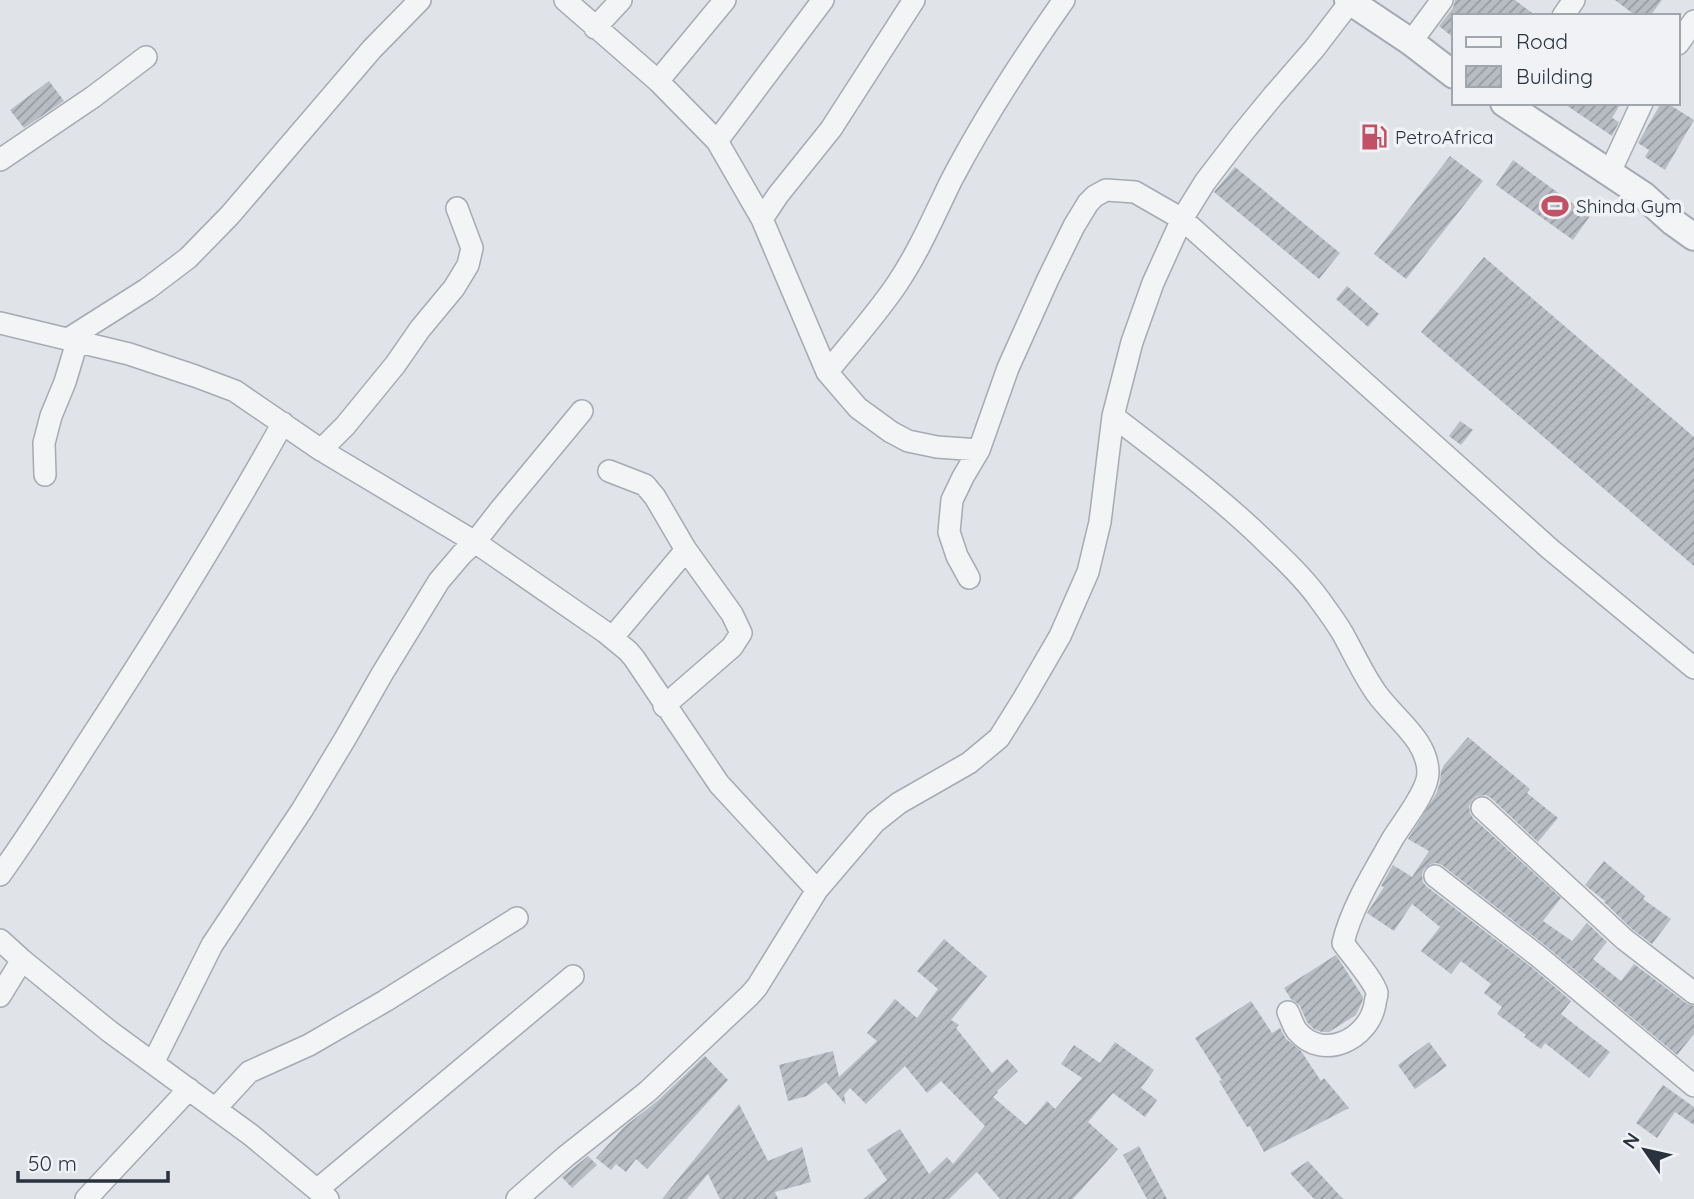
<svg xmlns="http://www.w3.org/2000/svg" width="1694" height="1199" font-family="Quicksand,sans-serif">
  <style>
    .building { fill: url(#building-hatch) }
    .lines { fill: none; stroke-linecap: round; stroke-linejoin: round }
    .minor-casing { stroke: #a6aab2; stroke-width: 24 }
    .tertiary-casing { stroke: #a6aab2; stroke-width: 30 }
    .minor { stroke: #f3f4f6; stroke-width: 21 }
    .tertiary { stroke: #f3f4f6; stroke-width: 26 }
    .labels { text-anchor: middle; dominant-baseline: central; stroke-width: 7; stroke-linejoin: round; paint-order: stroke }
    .poi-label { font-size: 19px; fill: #2a323e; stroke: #f0f2f5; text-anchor: start }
  </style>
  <defs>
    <pattern id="building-hatch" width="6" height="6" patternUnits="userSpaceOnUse" patternTransform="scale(1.75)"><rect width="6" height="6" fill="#b8bdc4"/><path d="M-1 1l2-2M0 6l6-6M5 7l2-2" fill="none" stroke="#969aa1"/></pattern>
  </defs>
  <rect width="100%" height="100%" fill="#e0e3e8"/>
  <path class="building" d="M1455,0H1515L1536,16H1454V38L1439,26L1453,8Z
    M1615,0H1662L1650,16H1636Z
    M49,81L64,101L24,128L10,110Z
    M1563,103H1621L1612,118L1619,122L1612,136Z
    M1661,103H1667L1694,120L1665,170L1645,157L1649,150L1638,143Z
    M1450,156L1483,181L1406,279L1374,254Z
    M1513,160L1590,216L1573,240L1496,185Z
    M1235,167L1340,253L1319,279L1214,192Z
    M1484,257L1694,437V566L1421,332Z
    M1347,286L1379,314L1368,327L1336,299Z
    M1460,421L1473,430L1461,445L1449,436Z
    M1468,737L1530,789L1527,793L1558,818L1538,842L1491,798L1486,795L1477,796L1472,800L1469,806L1470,813L1473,818L1561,898L1543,921L1572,941L1587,923L1607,942L1593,959L1621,981L1634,964L1686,1003L1694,1006V1034L1677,1055L1546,946L1442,865L1436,863L1431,864L1424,869L1422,875L1423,882L1426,886L1530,966L1571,1001L1561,1014L1610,1052L1589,1078L1545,1043L1541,1049L1524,1037L1526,1035L1497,1014L1502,1007L1484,993L1491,984L1461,961L1451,974L1421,951L1440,927L1412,904L1394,931L1367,913L1384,887L1381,886L1393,865L1412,877L1429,851L1408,839L1436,794L1440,783L1441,771L1444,765Z
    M1604,861L1645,896L1643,899L1671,919L1652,944L1632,929L1604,902L1605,901L1585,885Z
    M944,939L987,976L951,1020L959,1025L956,1028L992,1073L1007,1059L1018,1071L997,1091L998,1092L993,1097L1026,1125L1047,1101L1055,1109L1082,1078L1061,1064L1074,1045L1100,1063L1115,1042L1154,1070L1141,1088L1157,1100L1145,1117L1113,1093L1088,1122L1118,1149L1073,1199H1000L977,1172L949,1199H863L887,1180L867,1150L900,1129L929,1174L947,1157L953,1164L985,1126L941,1081L927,1093L905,1066L866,1104L850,1088L844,1095L846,1105L826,1082L807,1096L788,1101L779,1065L833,1051L839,1077L877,1041L867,1033L895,999L917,1018L938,989L917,971Z
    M1336,955L1363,997L1362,1002L1356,1015L1329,1032H1322L1314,1029L1307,1022L1300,1006L1296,1002L1291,999L1284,988Z
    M1251,1001L1272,1033L1280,1028L1286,1039L1301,1051L1321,1081L1324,1078L1349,1108L1264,1152L1250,1126L1247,1127L1219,1081L1222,1080L1195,1038Z
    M1429,1042L1447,1066L1415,1089L1398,1065Z
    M705,1056L728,1080L647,1169L636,1159L626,1172L616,1164L611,1170L596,1158L624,1127L656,1102Z
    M1663,1085L1694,1107V1125L1675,1112L1657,1138L1636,1123Z
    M739,1104L768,1161L802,1147L811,1182L775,1192L778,1199H720L708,1174L687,1199H662Z
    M1139,1146L1167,1199H1147L1123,1155Z
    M588,1156L597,1165L572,1188L562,1177Z
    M1308,1161L1343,1199H1314L1290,1173Z"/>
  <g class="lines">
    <g class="minor-casing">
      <path id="minor" d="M565,0L658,81L717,141L762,219L827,372L858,408L891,432L908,441L937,447L979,450
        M1563,16L1574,0
        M595,28L621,0
        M1411,42L1442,0
        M1678,44L1694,21
        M658,81L725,0
        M717,141L823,0
        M0,160L93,97L146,57
        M1610,172L1642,103
        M762,219L778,195L831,129L914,0
        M0,323L129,354L195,376L235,391L321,450L475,542L605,632L628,651L634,658L719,784L817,890
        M68,339L147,289L188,258L230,215L372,49L420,0
        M827,372C851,343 876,315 897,284C919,251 934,216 951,181C984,118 1023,58 1064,0
        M1113,416C1167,458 1223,499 1272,548C1289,564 1306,581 1319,599C1327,610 1336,622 1343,634C1354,654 1364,676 1377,694C1395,719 1428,740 1428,773C1428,791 1403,822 1393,838C1375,870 1351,908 1343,943C1350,953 1375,982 1377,993C1377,997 1375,1000 1375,1004C1369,1039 1323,1062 1297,1031C1293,1026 1291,1018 1288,1012
        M321,450L345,426L395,365L420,329L454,288L468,265L472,248L457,208
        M609,471L645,485L655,497L686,550L732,614L741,633L732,647L664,706
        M45,475L44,443L51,416L65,382L77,342
        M969,578L957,556L949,532L952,500L963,477L979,450L1008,368L1048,279L1074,226L1088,203L1095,196L1106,190L1135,192L1182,219L1550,549L1694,668
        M612,638L686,550
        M1482,808L1624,939L1694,993
        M0,875C31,832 59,787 88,742C156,638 222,532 283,423
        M1435,876L1538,956L1694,1086
        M0,940L22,960L109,1031L251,1135L328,1199
        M0,996L22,960
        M153,1063L212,945L302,810L345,739L382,674L439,581L462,554L475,542L500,510L582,411
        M215,1109L249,1072L309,1045L385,1001L517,918
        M318,1189L573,976
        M86,1199L189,1089
        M517,1199L565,1157L647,1092L749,996L757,987L817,890L875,822L899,803L969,763L999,738L1024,698L1060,636L1088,572L1100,522L1113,416L1132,342L1153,283L1182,219L1205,182L1241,135L1273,96L1314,49L1350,2"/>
    </g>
    <g class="tertiary-casing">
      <path id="tertiary" d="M1348,0L1411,42L1454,75
        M1504,103L1643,195L1673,222L1694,237"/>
    </g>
    <use href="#minor" class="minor"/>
    <use href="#tertiary" class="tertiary"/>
  </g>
  <defs>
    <g id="fuel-bare" transform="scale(2.1)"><path d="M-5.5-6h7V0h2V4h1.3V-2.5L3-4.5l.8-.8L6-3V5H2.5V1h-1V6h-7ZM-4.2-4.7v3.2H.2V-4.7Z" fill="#c15164" stroke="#f0f2f5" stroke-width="2.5" paint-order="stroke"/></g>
    <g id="stadium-bare" transform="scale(2.1)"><path d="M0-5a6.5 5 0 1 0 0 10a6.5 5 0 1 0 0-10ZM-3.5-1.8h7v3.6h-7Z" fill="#c15164" stroke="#f0f2f5" stroke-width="2.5" paint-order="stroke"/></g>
  </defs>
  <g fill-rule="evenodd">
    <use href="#fuel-bare" x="1374" y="137"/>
    <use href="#stadium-bare" x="1555" y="206"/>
  </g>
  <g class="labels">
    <g class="poi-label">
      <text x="1395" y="137">PetroAfrica</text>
      <text x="1576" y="206">Shinda Gym</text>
    </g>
  </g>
  <rect x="1452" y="14" width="228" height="91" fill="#f0f2f5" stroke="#a1a5ac" stroke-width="2"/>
  <rect x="1466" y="37" width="35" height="10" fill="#f3f4f6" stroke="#a1a5ac" stroke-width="2"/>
  <text x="1516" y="49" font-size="21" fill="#2a323e">Road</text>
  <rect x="1466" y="66" width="35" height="21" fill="url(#building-hatch)" stroke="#a1a5ac" stroke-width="2"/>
  <text x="1516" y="84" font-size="21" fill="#2a323e">Building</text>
  <g transform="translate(1645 1150) rotate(304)" stroke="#f0f2f5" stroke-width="5" paint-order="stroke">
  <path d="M0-5L12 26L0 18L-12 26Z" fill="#2a323e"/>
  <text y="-10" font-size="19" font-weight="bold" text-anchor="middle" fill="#2a323e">N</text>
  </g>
  <path d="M18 1171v10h150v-10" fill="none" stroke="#2a323e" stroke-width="3.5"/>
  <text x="28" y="1171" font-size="21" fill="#2a323e" stroke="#f0f2f5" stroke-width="5" paint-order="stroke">50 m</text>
</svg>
